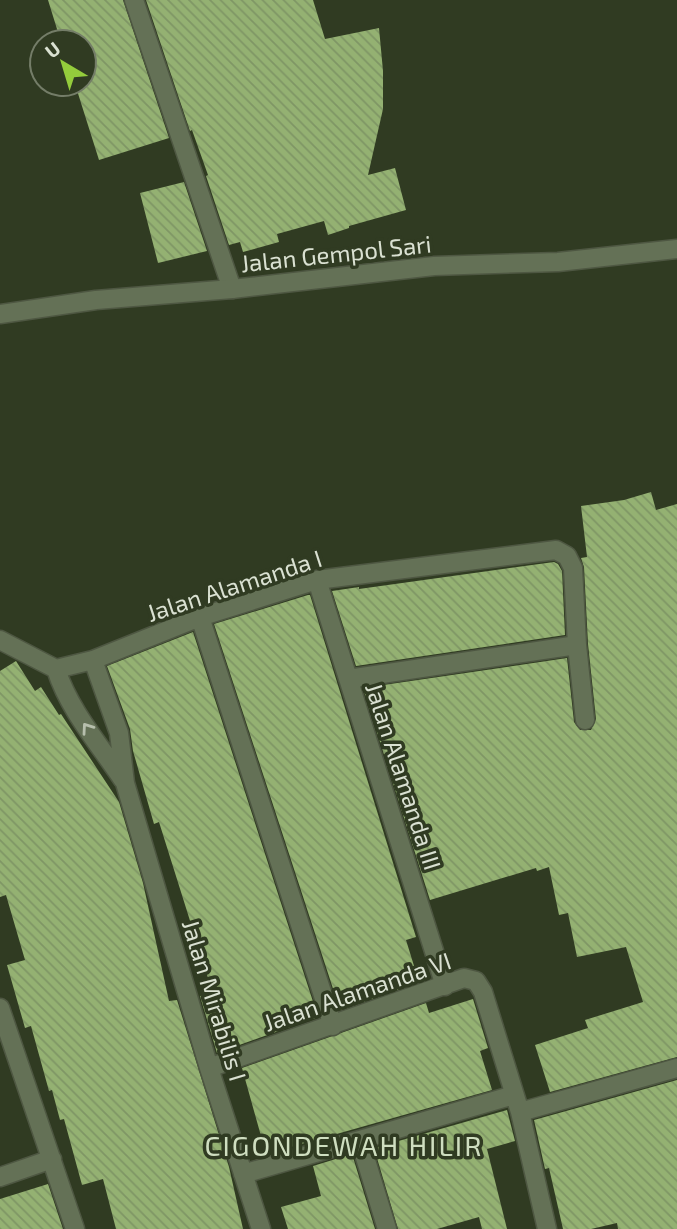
<svg xmlns="http://www.w3.org/2000/svg" width="677" height="1229" font-family="'Exo 2',sans-serif">
  <style>
    .building { fill: url(#building-back-hatch) }
    .lines { fill: none; stroke-linecap: round; stroke-linejoin: round }
    .street-casing { stroke: #4e5742; stroke-width: 21 }
    .secondary-casing { stroke: #4e5742; stroke-width: 21 }
    .street { stroke: #647156; stroke-width: 18 }
    .secondary { stroke: #647156; stroke-width: 18 }
    .oneway { stroke: #b7bfad }
    .labels { text-anchor: middle; dominant-baseline: central; stroke-width: 7; stroke-linejoin: round; paint-order: stroke }
    .street-label { font-size: 24px; fill: #dae1d2; stroke: #303b22 }
    .quarter-label { font-size: 28px; letter-spacing: 2px; fill: #cfdec0; stroke: #303b22 }
  </style>
  <defs>
    <pattern id="building-back-hatch" width="6" height="6" patternUnits="userSpaceOnUse" patternTransform="scale(1.75)"><rect width="6" height="6" fill="#94b172"/><path d="M-1 5l2 2M0 0l6 6M5-1l2 2" fill="none" stroke="#7f9665"/></pattern>
  </defs>
  <rect width="100%" height="100%" fill="#303b22"/>
  <path class="building" d="M48,0H123L169,138L99,160L75,84H84V42H61Z
    M146,0H313L325,39L379,28L383,71V109L368,175L395,168L406,210L349,226V228L328,235L324,221L277,234L279,242L243,252L240,242L229,245L206,176L208,175L192,130L190,131Z
    M184,182L207,251L158,263L140,193Z
    M651,492L656,510L677,504V1057L550,1092L535,1045L588,1028L585,1020L643,1002L626,947L577,957L568,913L559,915L549,867L537,871L536,868L430,900L363,688L567,658L574,722L580,730H591L596,719L588,644L584,567L581,558L587,557L581,506L624,500Z
    M554,562L558,564L562,571L565,635L356,666L332,591L359,587V589Z
    M308,595H310L416,937L406,940L419,982L340,1010L214,624Z
    M193,632L318,1017L217,1053L200,996L213,994L159,822L154,824L133,751L130,729L107,666Z
    M16,661L35,691L41,687L59,715L61,714L119,802L143,883L169,1001L177,1000L229,1167L243,1229H116L103,1179L82,1185L64,1119L60,1120L52,1090L49,1091L31,1026L25,1028L7,965L25,960L6,895L0,897V671Z
    M473,999L488,1048L480,1051L492,1090L266,1154L242,1068L426,1003L429,1013Z
    M677,1080V1229H618L617,1223L591,1229H563L549,1168L545,1169L534,1120Z
    M507,1110L515,1141L487,1149L507,1229H482L479,1217L437,1229H398L374,1148Z
    M352,1154L375,1229H288L281,1207L321,1196L313,1166Z
    M48,1184L63,1229H0V1199Z"/>
  <g class="lines">
    <g class="street-casing">
      <path id="street" d="M134,0L232,289
        M317,580L445,986
        M200,617L333,1026
        M0,640L56,669C69,710 99,744 123,780
        M93,660L119,733L125,783L209,1068L261,1229
        M56,669L93,660L200,617L317,580L556,550L567,556L573,568L577,645L585,720
        M348,679L577,645
        M0,1008L75,1229
        M209,1068L464,978L476,981L483,992L520,1112L547,1229
        M520,1112L677,1068
        M360,1141L387,1229
        M243,1174L514,1095
        M0,1177L52,1159"/>
    </g>
    <g class="secondary-casing">
      <path id="secondary" d="M0,314L96,300L232,289L434,266L558,262L677,249"/>
    </g>
    <use href="#street" class="street"/>
    <use href="#secondary" class="secondary"/>
  </g>
  <defs><path id="oneway-chevron" d="M-2-3.5L2.5 0L-2 3.5" fill="none" stroke-width="1.6" stroke-linecap="round" stroke-linejoin="round" transform="scale(1.75)"/></defs>
  <use class="oneway" href="#oneway-chevron" transform="translate(87 728) rotate(-125)"/>
  <g class="labels">
    <g class="street-label">
      <text transform="translate(336 253) rotate(-6)">Jalan Gempol Sari</text>
      <text transform="translate(234 585) rotate(-18)">Jalan Alamanda I</text>
      <text transform="translate(404 776) rotate(72)">Jalan Alamanda III</text>
      <text transform="translate(357 991) rotate(-19)">Jalan Alamanda VI</text>
      <text transform="translate(215 1000) rotate(73)">Jalan Mirabilis I</text>
    </g>
    <g class="quarter-label">
      <text x="344" y="1145">CIGONDEWAH HILIR</text>
    </g>
  </g>
  <g transform="translate(63 63) rotate(322)"><circle r="33" fill="#303b22" stroke="#747d68" stroke-width="2"/>
  <path d="M0-5L12 26L0 18L-12 26Z" fill="#94cc3c"/>
  <text y="-10" font-size="19" font-weight="bold" text-anchor="middle" fill="#dae1d2">U</text>
  </g>
</svg>
